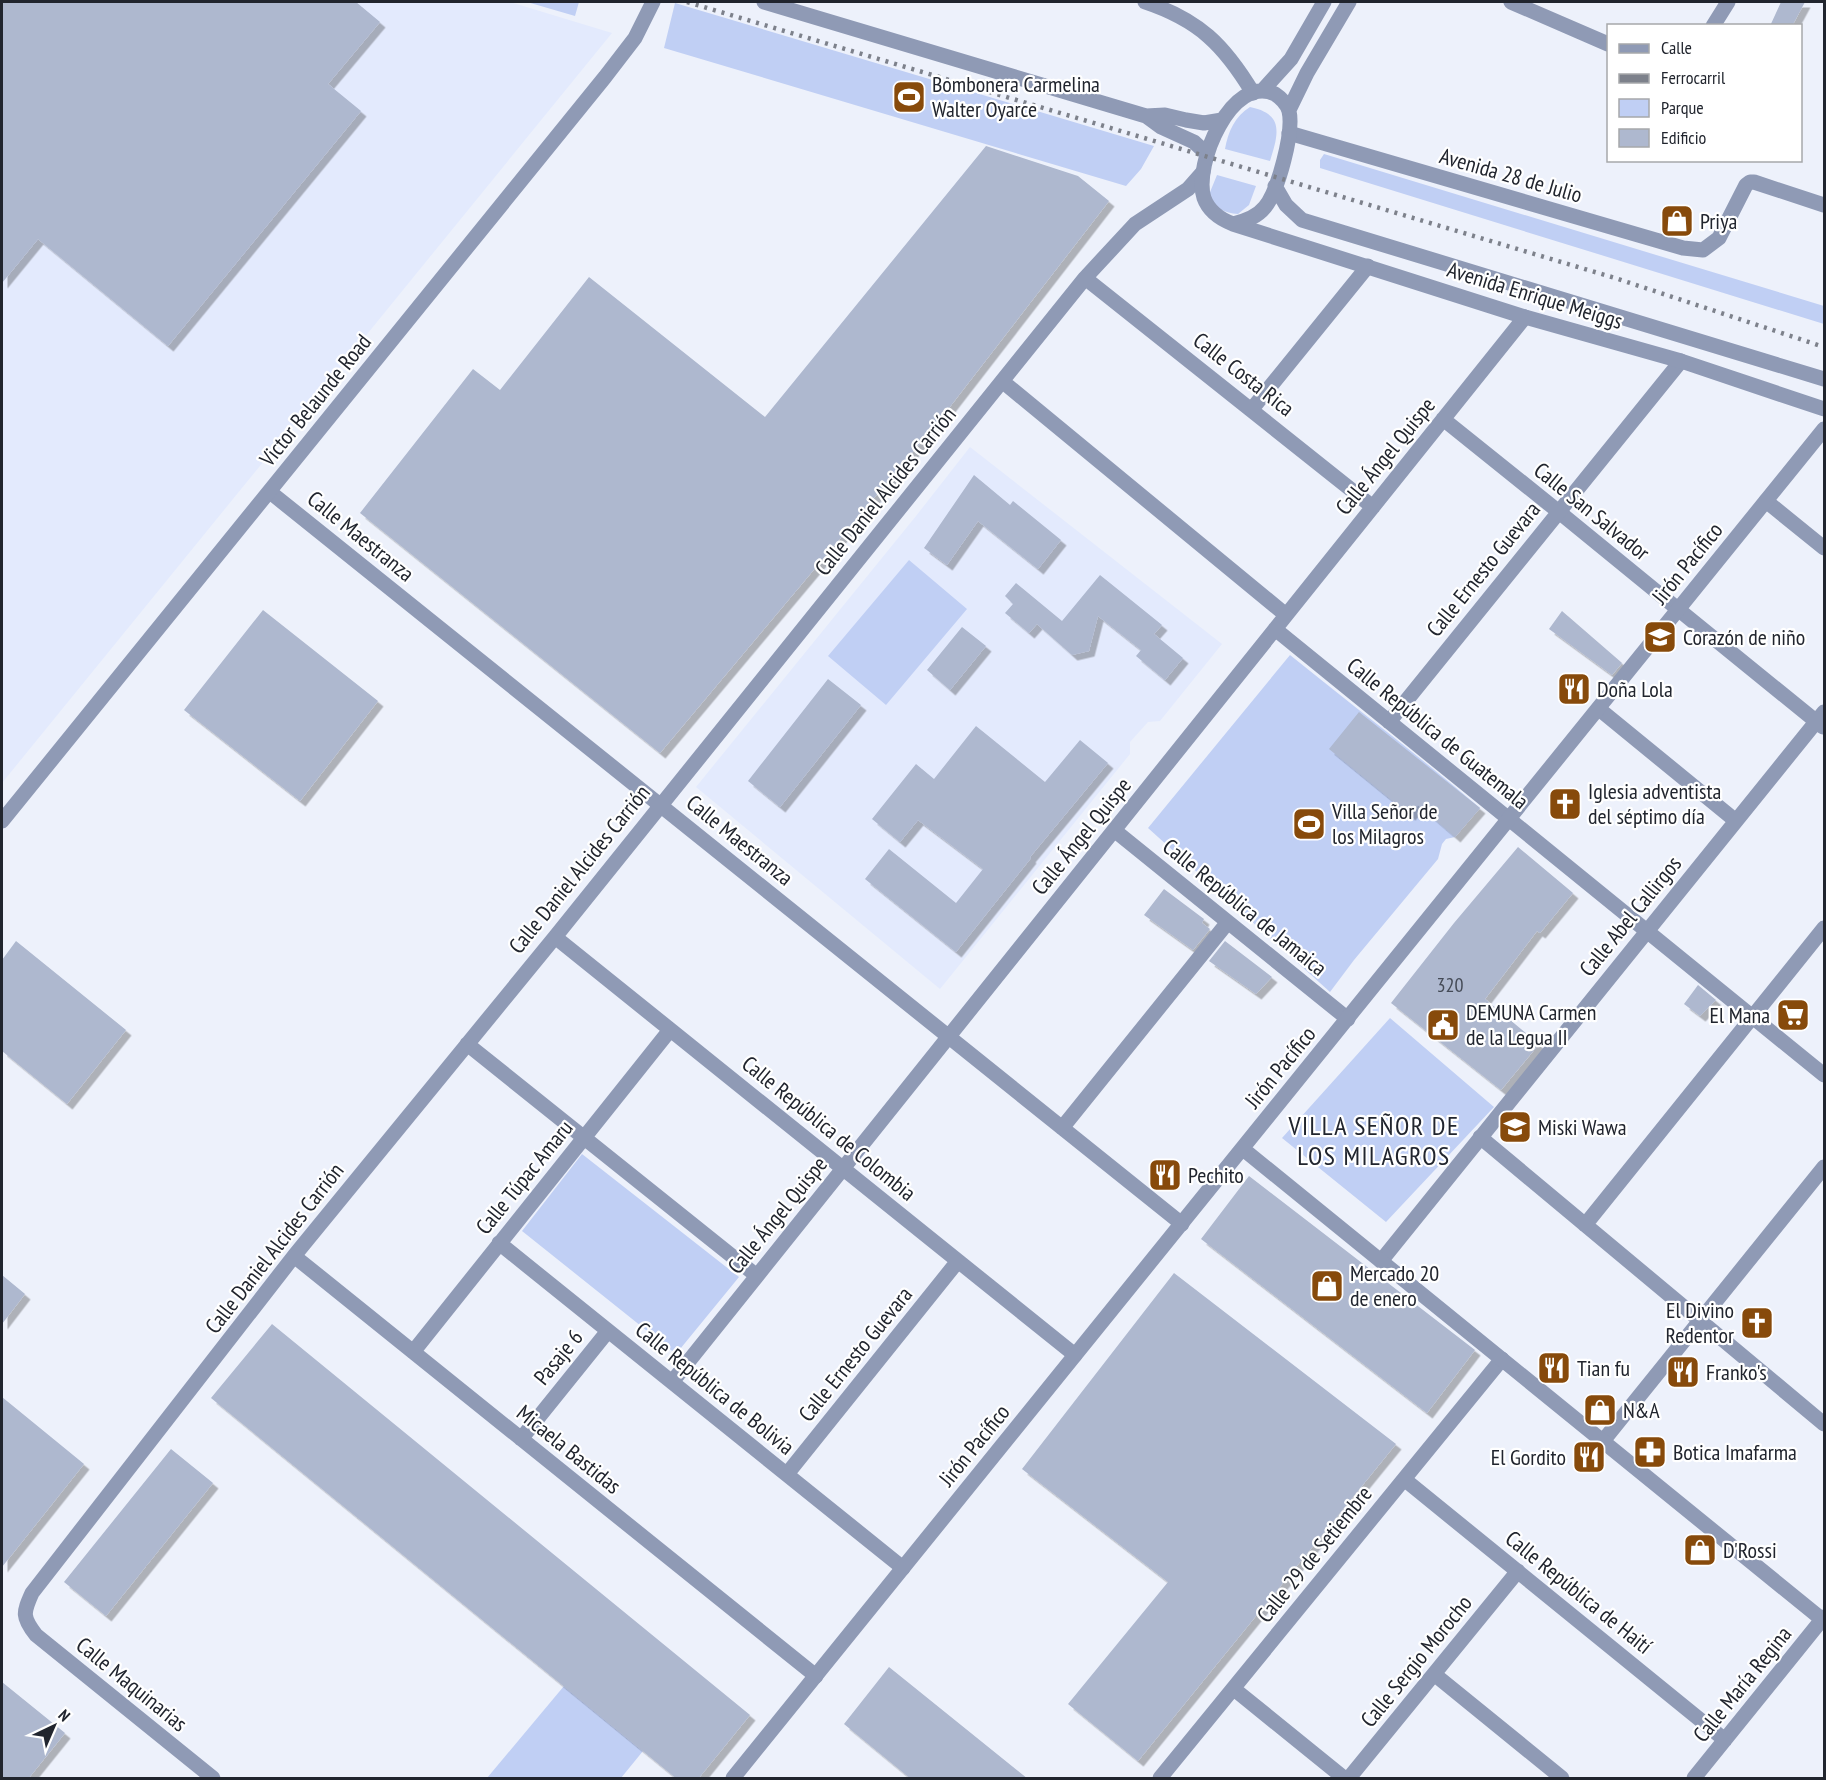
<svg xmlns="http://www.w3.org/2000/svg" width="1826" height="1780" font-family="'PT Sans Narrow',sans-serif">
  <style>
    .built { fill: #e3eafd }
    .green { fill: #c0cff4 }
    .building { fill: #aeb8cf; filter: url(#shadow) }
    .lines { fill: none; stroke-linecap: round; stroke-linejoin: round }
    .pedestrian { stroke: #8f9ab5; stroke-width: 15 }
    .minor { stroke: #8f9ab5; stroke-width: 15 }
    .tertiary { stroke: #8f9ab5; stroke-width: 15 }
    .rail { stroke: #7d818b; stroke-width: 4.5; stroke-dasharray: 3 6; stroke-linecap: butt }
    .labels { text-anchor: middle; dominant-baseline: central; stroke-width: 4.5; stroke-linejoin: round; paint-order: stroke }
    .number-label { font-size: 20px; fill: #444a56 }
    .poi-label { font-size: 22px; fill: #21252e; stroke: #fff; text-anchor: start }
    .street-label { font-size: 22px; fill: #21252e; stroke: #fff }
    .quarter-label { font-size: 26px; letter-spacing: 1.5px; fill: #21252e; stroke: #fff }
  </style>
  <defs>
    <filter id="shadow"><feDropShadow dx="5.5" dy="5.5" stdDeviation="0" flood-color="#0004"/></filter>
  </defs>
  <rect width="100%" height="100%" fill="#edf1fb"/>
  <path class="built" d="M2,2H510L612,33L2,783Z
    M970,447L1222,644L1160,721L1148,722L1130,742V754L940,989L696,787L916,516Z"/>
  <path class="green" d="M527,2H579L575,16Z
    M675,3L1154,146L1141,169L1126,186L664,48Z
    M1250,107C1285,114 1278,135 1270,161L1225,149C1228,132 1235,116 1250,107Z
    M1324,154L1824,306V324L1320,168V160Z
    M1217,175L1256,186L1249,205L1238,214C1224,213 1217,209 1208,197Z
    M909,560L967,609L886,705L828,656Z
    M1290,655C1353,706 1418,755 1480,808L1455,837L1446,839L1442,844L1438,859L1354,960L1330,992L1148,828Z
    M1390,1018L1494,1107L1386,1222L1282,1138Z
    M582,1154L739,1277L676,1354L522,1231Z
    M564,1686L643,1751L621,1778H487Z"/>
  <path class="building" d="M2,2H356L380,22L328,84L361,111L168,346L38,239L2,283Z
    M1781,2H1805L1792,26H1770Z
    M986,146L1078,176L1109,201L942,417L660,753L360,513L473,369L500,390L589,277L765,417Z
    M974,475L1010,505L1013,501L1061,540L1038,569L978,521L947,565L924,548Z
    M1100,575L1162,625L1154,634L1183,658L1165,680L1136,656L1141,650L1098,616L1089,651L1072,655L1037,624L1029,633L1005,613L1013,604L1005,596L1016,583L1062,621Z
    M263,610L378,701L300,801L184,710Z
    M1562,611L1622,663L1612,675L1549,629Z
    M962,627L986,646L950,690L927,670Z
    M828,679L861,705L780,807L748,781Z
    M1359,712L1480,808L1455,837L1418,805L1410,815L1329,749Z
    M976,726L1045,782L1080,740L1108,763L1030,857L1031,858L956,952L865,879L889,849L956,903L983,869L918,820L900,842L872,819L916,764L934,779Z
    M1518,847L1573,893L1540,933L1537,931L1485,999L1539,1044L1501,1090L1391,1003L1454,923Z
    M1164,889L1204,919L1202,923L1210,929L1193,950L1144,915Z
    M16,941L126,1030L67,1104L2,1051V960Z
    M1225,941L1272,977L1256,994L1209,961Z
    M1698,985L1716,1000L1700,1016L1684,1004Z
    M1249,1176L1475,1350L1427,1413L1201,1239Z
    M1174,1273L1396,1444L1138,1761L1068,1704L1168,1582L1022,1469Z
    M2,1275L25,1294L2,1324Z
    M272,1324L750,1715L698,1779H677L211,1398Z
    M2,1397L84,1464L2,1567Z
    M171,1449L213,1483L106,1616L64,1582Z
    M889,1667L1028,1779H911L844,1724Z
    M2,1682L65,1733L28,1779H2Z"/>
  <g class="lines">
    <path class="pedestrian" d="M1559,512L1679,610"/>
    <path class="minor" d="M1145,2C1199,20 1224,45 1253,93
      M1511,2L1608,44
      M1713,26L1728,2
      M1289,133L1683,248L1703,250L1719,238L1746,185L1750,182H1754L1824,205
      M1085,278L1373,507
      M1002,381L1286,615
      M1252,409L1368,266
      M1443,419L1559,512
      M270,492L1182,1224
      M1766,501L1824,548
      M1679,610L1823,727
      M1275,629L1824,1075
      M1599,709L1736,821
      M1389,722L1681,361
      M1114,830L1348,1019
      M555,937L1075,1355
      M467,1044L757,1276
      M1062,1128L1228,922
      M1480,1137L1824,1424
      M1585,1225L1824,928
      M499,1243L903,1568
      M294,1256L816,1676
      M1381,1261L1824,712
      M413,1352L670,1030
      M672,1382L1525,317
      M521,1439L608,1331
      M1603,1441L1824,1167
      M787,1474L958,1261
      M1404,1479L1725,1740
      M1434,1674L1562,1778
      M1234,1689L1344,1778
      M213,1778L36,1635C22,1617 23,1613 32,1593L294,1256L555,937L1085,278L1135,224L1188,189L1203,172
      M1160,1778L1502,1359
      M1349,1778L1518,1571
      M1694,1778L1824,1617"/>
    <path class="tertiary" d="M764,2L1146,116L1165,115L1186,120L1204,123L1222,120
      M1262,91L1291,59L1324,2
      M1289,110L1307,73L1349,2
      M1146,116L1161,127L1194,142L1207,154
      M1275,186L1286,205L1302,220L1824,379
      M1233,224C1246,221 1257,217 1265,207C1278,191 1294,132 1289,111C1287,104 1281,98 1275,94C1232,73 1193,165 1204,198C1209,212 1220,219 1233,224L1525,317L1681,361L1824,409
      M2,821L605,77L635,38L653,2
      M1243,1149L1824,1621
      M733,1778L1824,429"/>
    <path class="rail" d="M687,2L1615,278L1824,347"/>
  </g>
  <defs>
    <g id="stadium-square" transform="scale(1.725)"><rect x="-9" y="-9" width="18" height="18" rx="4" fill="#874a0b" stroke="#fff"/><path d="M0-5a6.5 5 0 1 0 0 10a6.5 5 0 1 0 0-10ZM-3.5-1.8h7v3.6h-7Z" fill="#fff"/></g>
    <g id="shop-square" transform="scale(1.725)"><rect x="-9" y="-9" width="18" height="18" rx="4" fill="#874a0b" stroke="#fff"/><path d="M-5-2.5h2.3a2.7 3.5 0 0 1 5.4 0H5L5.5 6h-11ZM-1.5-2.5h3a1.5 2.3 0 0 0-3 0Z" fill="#fff"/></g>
    <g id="school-square" transform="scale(1.725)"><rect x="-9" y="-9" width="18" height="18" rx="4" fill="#874a0b" stroke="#fff"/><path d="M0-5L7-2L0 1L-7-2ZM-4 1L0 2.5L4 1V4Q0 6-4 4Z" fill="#fff"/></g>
    <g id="restaurant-square" transform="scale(1.725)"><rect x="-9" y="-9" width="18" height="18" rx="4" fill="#874a0b" stroke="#fff"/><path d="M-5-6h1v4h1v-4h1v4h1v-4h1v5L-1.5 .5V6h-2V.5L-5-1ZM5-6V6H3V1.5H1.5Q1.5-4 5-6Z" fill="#fff"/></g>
    <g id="church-square" transform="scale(1.725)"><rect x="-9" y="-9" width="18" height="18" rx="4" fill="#874a0b" stroke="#fff"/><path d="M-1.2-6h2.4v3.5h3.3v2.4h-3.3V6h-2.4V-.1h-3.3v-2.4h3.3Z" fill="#fff"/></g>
    <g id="supermarket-square" transform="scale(1.725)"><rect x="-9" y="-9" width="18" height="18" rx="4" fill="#874a0b" stroke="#fff"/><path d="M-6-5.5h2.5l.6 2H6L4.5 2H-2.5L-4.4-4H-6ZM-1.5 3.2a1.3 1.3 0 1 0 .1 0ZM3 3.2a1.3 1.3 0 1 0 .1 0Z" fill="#fff"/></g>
    <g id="civic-square" transform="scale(1.725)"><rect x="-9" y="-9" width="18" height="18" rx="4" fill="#874a0b" stroke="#fff"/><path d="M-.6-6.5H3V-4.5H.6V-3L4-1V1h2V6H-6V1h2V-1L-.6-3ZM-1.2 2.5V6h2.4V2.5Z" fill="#fff"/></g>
    <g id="pharmacy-square" transform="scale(1.725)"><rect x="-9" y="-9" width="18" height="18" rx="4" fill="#874a0b" stroke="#fff"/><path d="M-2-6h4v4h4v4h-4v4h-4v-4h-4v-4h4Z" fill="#fff"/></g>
  </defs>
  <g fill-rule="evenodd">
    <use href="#stadium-square" x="909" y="97"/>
    <use href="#shop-square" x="1677" y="221"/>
    <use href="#school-square" x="1660" y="637"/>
    <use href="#restaurant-square" x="1574" y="689"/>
    <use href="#church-square" x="1565" y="804"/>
    <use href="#stadium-square" x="1309" y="824"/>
    <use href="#supermarket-square" x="1793" y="1015"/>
    <use href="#civic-square" x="1443" y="1025"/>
    <use href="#school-square" x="1515" y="1127"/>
    <use href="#restaurant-square" x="1165" y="1175"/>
    <use href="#shop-square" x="1327" y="1286"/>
    <use href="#church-square" x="1757" y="1323"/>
    <use href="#restaurant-square" x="1554" y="1368"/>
    <use href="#restaurant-square" x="1683" y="1372"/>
    <use href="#shop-square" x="1600" y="1410"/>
    <use href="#pharmacy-square" x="1650" y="1452"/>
    <use href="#restaurant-square" x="1589" y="1457"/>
    <use href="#shop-square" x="1700" y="1550"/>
  </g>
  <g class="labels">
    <g class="number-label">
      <text x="1450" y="985">320</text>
    </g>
    <g class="poi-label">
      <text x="932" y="84">Bombonera Carmelina<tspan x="932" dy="25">Walter Oyarce</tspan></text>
      <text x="1700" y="221">Priya</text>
      <text x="1683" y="637">Corazón de niño</text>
      <text x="1597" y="689">Doña Lola</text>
      <text x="1588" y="791">Iglesia adventista<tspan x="1588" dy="25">del séptimo día</tspan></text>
      <text x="1332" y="811">Villa Señor de<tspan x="1332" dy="25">los Milagros</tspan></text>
      <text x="1466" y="1012">DEMUNA Carmen<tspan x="1466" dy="25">de la Legua II</tspan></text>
      <text x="1770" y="1015" text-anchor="end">El Mana</text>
      <text x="1538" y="1127">Miski Wawa</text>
      <text x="1188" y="1175">Pechito</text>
      <text x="1350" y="1273">Mercado 20<tspan x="1350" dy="25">de enero</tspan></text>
      <text x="1734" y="1310" text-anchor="end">El Divino<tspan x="1734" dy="25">Redentor</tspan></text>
      <text x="1577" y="1368">Tian fu</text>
      <text x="1706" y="1372">Franko's</text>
      <text x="1623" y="1410">N&amp;A</text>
      <text x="1673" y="1452">Botica Imafarma</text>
      <text x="1566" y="1457" text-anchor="end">El Gordito</text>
      <text x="1723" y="1550">D'Rossi</text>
    </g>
    <g class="street-label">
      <text transform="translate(1511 175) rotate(16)">Avenida 28 de Julio</text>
      <text transform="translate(1535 295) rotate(17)">Avenida Enrique Meiggs</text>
      <text transform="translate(1244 374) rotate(38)">Calle Costa Rica</text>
      <text transform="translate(315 400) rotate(-51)">Victor Belaunde Road</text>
      <text transform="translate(1385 456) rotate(-51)">Calle Ángel Quispe</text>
      <text transform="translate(885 491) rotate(-51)">Calle Daniel Alcides Carrión</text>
      <text transform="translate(1592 511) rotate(39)">Calle San Salvador</text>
      <text transform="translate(361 536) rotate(39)">Calle Maestranza</text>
      <text transform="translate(1687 563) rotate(-51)">Jirón Pacífico</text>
      <text transform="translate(1483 569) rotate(-51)">Calle Ernesto Guevara</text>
      <text transform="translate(1438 733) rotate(39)">Calle República de Guatemala</text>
      <text transform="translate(1081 836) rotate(-51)">Calle Ángel Quispe</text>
      <text transform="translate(740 840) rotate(39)">Calle Maestranza</text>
      <text transform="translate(579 869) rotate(-51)">Calle Daniel Alcides Carrión</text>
      <text transform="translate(1245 907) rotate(39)">Calle República de Jamaica</text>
      <text transform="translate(1630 916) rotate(-51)">Calle Abel Callirgos</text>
      <text transform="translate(1280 1067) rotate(-51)">Jirón Pacífico</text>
      <text transform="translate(829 1128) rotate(39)">Calle República de Colombia</text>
      <text transform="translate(524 1177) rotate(-51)">Calle Túpac Amaru</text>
      <text transform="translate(777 1215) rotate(-51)">Calle Ángel Quispe</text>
      <text transform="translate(274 1248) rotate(-52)">Calle Daniel Alcides Carrión</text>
      <text transform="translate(855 1354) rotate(-51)">Calle Ernesto Guevara</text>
      <text transform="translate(558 1357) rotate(-51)">Pasaje 6</text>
      <text transform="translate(715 1388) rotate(39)">Calle República de Bolivia</text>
      <text transform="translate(974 1445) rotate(-51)">Jirón Pacífico</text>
      <text transform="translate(569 1449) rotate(39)">Micaela Bastidas</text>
      <text transform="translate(1314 1554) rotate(-51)">Calle 29 de Setiembre</text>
      <text transform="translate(1579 1592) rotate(39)">Calle República de Haití</text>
      <text transform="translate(1416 1661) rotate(-51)">Calle Sergio Morocho</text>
      <text transform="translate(132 1684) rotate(39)">Calle Maquinarias</text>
      <text transform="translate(1742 1684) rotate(-51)">Calle María Regina</text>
    </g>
    <g class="quarter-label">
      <text x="1374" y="1125">VILLA SEÑOR DE<tspan x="1374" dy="30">LOS MILAGROS</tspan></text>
    </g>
  </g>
  <rect width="1826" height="1780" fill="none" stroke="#21252e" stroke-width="6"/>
  <rect x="1607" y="24" width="195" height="138" fill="#ffffff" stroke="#a6a8ab" stroke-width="1.5"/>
  <rect x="1619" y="44" width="30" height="9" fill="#8f9ab5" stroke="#a6a8ab" stroke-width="1.5"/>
  <text x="1661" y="54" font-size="18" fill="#21252e">Calle</text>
  <rect x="1619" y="74" width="30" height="9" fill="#7d818b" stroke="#a6a8ab" stroke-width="1.5"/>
  <text x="1661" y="84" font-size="18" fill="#21252e">Ferrocarril</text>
  <rect x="1619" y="99" width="30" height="18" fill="#c0cff4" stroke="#a6a8ab" stroke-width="1.5"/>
  <text x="1661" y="114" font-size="18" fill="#21252e">Parque</text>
  <rect x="1619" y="129" width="30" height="18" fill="#aeb8cf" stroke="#a6a8ab" stroke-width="1.5"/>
  <text x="1661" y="144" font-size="18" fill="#21252e">Edificio</text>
  <g transform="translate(54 1726) rotate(44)" stroke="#ffffff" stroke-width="4.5" paint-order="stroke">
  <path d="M0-4.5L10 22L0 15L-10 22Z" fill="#21252e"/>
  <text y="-9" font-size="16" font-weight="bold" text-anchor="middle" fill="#21252e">N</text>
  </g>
</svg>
